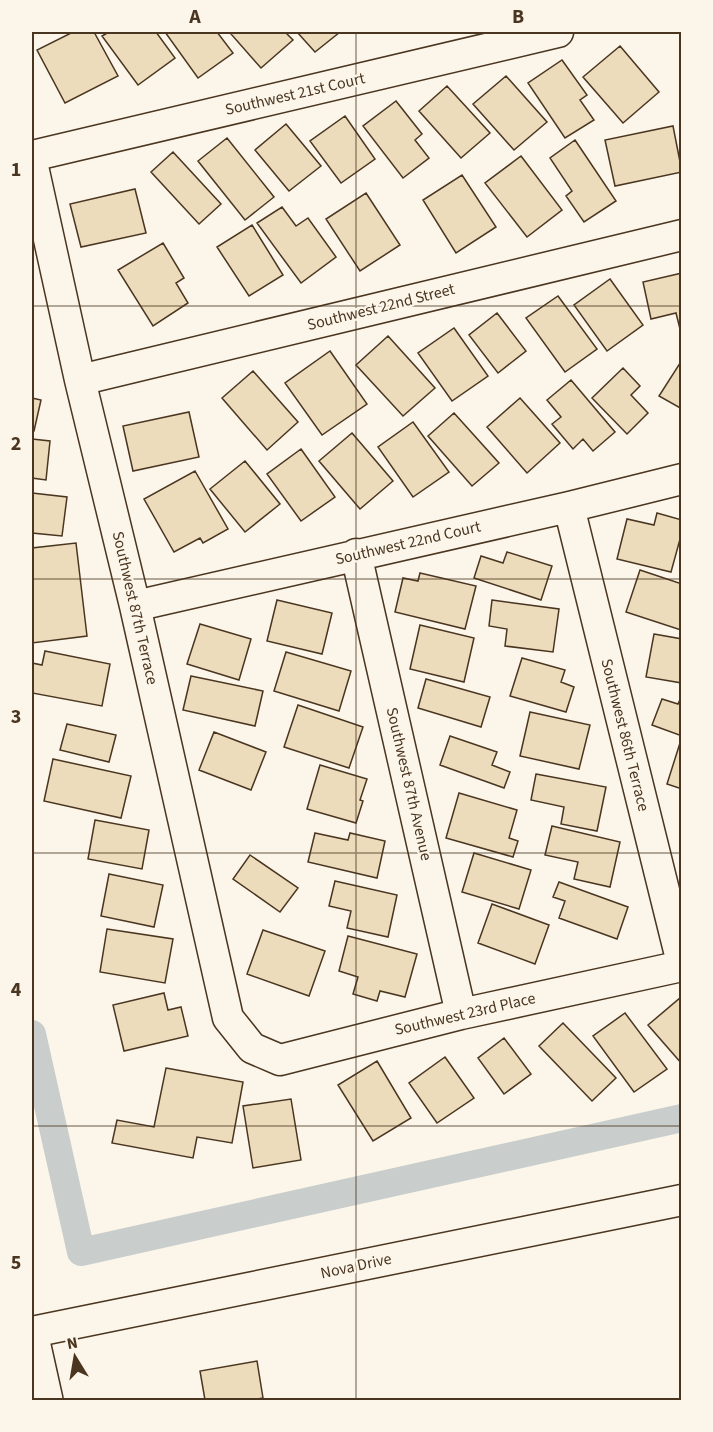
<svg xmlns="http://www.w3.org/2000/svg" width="713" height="1432" font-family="'Source Sans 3',sans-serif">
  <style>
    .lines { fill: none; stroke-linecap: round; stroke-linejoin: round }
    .canal { stroke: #c9cecd; stroke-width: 28 }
    .building { fill: #ecdcbc; stroke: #4a3520; stroke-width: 1.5 }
    .minor-casing { stroke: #4a3520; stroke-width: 33 }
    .major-casing { stroke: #4a3520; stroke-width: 36 }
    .minor { stroke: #fbf6e9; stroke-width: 30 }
    .major { stroke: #fbf6e9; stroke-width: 33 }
    .grid { fill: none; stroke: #4a3520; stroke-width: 1.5; stroke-opacity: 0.55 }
    .labels { text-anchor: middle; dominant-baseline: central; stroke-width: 4.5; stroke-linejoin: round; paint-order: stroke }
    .street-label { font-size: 16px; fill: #4a3520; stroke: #fbf6e9 }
    .neatline { fill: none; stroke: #4a3520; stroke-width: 2 }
    .grid-label { font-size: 20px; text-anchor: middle; font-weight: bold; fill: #4a3520 }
  </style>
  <rect width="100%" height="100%" fill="#fbf6e9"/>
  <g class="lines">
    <path class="canal" d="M32,1034L81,1252L682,1118"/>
  </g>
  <path class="building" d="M73,32H94L118,76L65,103L37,50Z
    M109,32H156L175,58L138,85L102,36Z
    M165,32H217L233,53L198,78Z
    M234,32H285L293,40L261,68L231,34Z
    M297,32H340L315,52Z
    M620,46L659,92L623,123L583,77Z
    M562,60L587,95L580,100L594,120L565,138L528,83Z
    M506,76L547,122L514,150L473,104Z
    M447,86L490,133L461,158L419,111Z
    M396,101L422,134L415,140L429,158L403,178L363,126Z
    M345,116L375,159L341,183L310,141Z
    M286,124L321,166L289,191L255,150Z
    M673,126L682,172L615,186L605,140Z
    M227,138L274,197L245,220L198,161Z
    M575,140L616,201L584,222L566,196L572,191L550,158Z
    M173,152L221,204L199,224L151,172Z
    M521,156L562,210L527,237L485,183Z
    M462,175L496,227L456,253L423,200Z
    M135,189L146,233L81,247L70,204Z
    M366,193L400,245L360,271L326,219Z
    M282,207L296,226L308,218L336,257L301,283L257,223Z
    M252,225L283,275L249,296L217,247Z
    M163,243L184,278L176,283L188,303L153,326L118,270Z
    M682,273V337L676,313L651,319L643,282Z
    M610,279L643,325L607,351L574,305Z
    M558,296L597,349L565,372L526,318Z
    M497,313L526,351L498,373L469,335Z
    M454,328L488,376L452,401L418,353Z
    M388,336L435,388L403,416L356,365Z
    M330,351L367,404L322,435L285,383Z
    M682,360V409L659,396Z
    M623,368L640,386L631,395L648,413L627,434L592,398Z
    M253,371L298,422L267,450L222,398Z
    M571,380L615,432L593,451L583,439L573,449L552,424L561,417L547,400Z
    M32,398L41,400L34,431H32Z
    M520,398L560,443L527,473L487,427Z
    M189,412L199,457L133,471L123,426Z
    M454,413L499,463L472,486L428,436Z
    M413,422L449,472L413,497L378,447Z
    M352,433L393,481L360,509L319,461Z
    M32,439L50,441L46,480L32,478Z
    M301,449L335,497L301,521L267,474Z
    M245,461L280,504L245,532L210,489Z
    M195,471L228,529L203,543L200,538L174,552L144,499Z
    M32,493L67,497L62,536L32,533Z
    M657,513L682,520V532L671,572L617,559L627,519L654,525Z
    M76,543L87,636L32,643V548Z
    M507,552L552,566L541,600L474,578L481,556L503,563Z
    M640,570L682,584L681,630L626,612Z
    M420,573L476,586L465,629L395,612L403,578L418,581Z
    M277,600L332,613L322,654L267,641Z
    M492,600L559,609L553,652L505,646L507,629L489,626Z
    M200,624L251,639L239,680L187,664Z
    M420,625L474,638L464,682L410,669Z
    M654,634L682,639V683L646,677Z
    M45,651L110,664L102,706L32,693V663L42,665Z
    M286,652L351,671L339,711L274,691Z
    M522,658L565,670L561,682L574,687L566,712L510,696Z
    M191,676L263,691L255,726L183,710Z
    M426,679L490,697L481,727L418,708Z
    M682,695V736L652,725L662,699L678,704Z
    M298,705L363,727L349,768L284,747Z
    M530,712L590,725L579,769L520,756Z
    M67,724L116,735L109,762L60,750Z
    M214,732L266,752L251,790L199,770Z
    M450,736L497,752L492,765L510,772L504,788L440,765Z
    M680,743H682V789L667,784Z
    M53,759L131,776L121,818L44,801Z
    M320,765L367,779L360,800L363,801L356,823L307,809Z
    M536,774L606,787L597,831L561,824L564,807L531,800Z
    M459,793L517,810L509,838L518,841L513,857L446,838Z
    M95,820L149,830L142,869L88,859Z
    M552,826L620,842L610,887L574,879L578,862L545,855Z
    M315,833L348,840L350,833L385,841L377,878L308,862Z
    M474,853L531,870L519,909L462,892Z
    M250,855L298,888L280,912L233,879Z
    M109,874L163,885L154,927L101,916Z
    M335,881L397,895L388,937L347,928L351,911L329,906Z
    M559,882L628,907L617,939L559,918L565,901L553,897Z
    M492,904L549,925L535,964L478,943Z
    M107,929L173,939L165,983L100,972Z
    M263,930L325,951L309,996L247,974Z
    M348,936L417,954L405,997L380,991L377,1001L353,994L358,977L339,971Z
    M164,993L168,1010L181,1007L188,1036L124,1051L113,1005Z
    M680,998L682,999V1064L648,1025Z
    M625,1013L667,1069L634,1092L593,1036Z
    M563,1023L616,1078L592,1101L539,1046Z
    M504,1038L531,1074L504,1094L478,1058Z
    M445,1057L474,1098L437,1123L409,1083Z
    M377,1061L411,1118L373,1141L338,1085Z
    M166,1068L243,1082L232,1143L197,1137L193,1158L112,1143L117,1120L154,1127Z
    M291,1099L301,1160L253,1168L243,1106Z
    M257,1361L263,1398L251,1400H205L200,1371Z"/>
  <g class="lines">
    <g class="minor-casing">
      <path id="minor" d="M32,156L558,32
        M32,162L80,380L135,606L228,1018L252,1048L280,1060L461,1014L682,966
        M80,380L682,235
        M569,507L682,963
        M356,554L461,1014
        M135,606L569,507L682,479
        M32,1332L682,1200"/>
    </g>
    <g class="major-casing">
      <path id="major" d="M32,1337L46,1400"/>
    </g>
    <use href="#minor" class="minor"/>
    <use href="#major" class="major"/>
  </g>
  <path class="grid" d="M356,32V1400M32,306H682M32,579H682M32,853H682M32,1126H682"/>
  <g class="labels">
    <g class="street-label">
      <text transform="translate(295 94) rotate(-13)">Southwest 21st Court</text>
      <text transform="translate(381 307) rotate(-14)">Southwest 22nd Street</text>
      <text transform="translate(408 543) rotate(-13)">Southwest 22nd Court</text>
      <text transform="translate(135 608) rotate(77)">Southwest 87th Terrace</text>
      <text transform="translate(625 735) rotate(76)">Southwest 86th Terrace</text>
      <text transform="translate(409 784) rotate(77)">Southwest 87th Avenue</text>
      <text transform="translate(465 1014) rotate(-13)">Southwest 23rd Place</text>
      <text transform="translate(356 1266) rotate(-12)">Nova Drive</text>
    </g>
  </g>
  <rect width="713" height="1432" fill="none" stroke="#fbf6e9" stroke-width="66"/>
  <g transform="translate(75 1357) rotate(349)" stroke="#fbf6e9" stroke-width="4.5" paint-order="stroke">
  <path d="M0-4.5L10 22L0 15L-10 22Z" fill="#4a3520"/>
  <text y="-9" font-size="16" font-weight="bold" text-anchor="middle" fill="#4a3520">N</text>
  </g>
  <rect x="33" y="33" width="647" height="1366" class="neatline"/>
  <g class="grid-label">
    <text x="195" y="23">A</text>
    <text x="518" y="23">B</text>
    <text x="16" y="176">1</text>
    <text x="16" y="450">2</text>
    <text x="16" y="723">3</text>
    <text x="16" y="996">4</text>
    <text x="16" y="1269">5</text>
  </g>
</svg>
